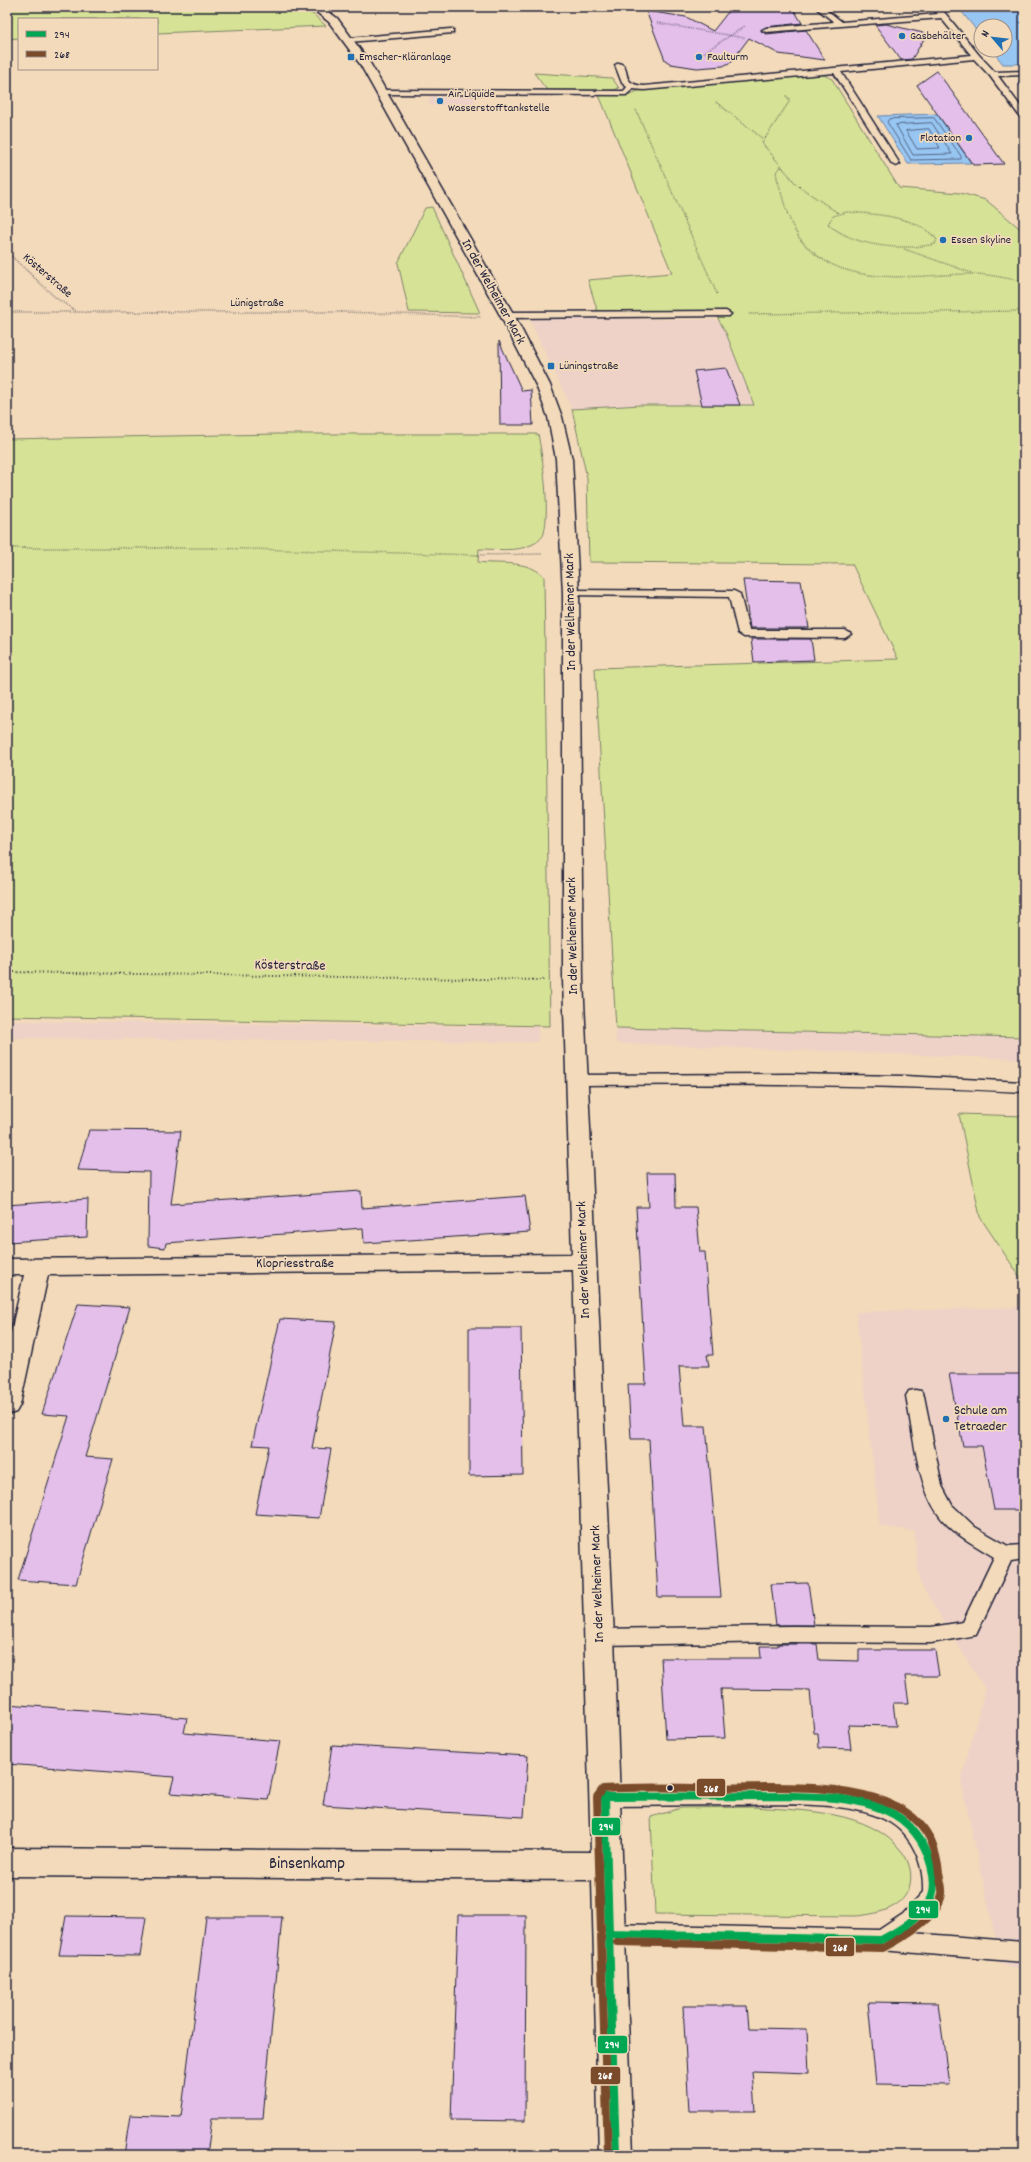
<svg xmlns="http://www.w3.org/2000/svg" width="1031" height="2162" font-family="Dekko,sans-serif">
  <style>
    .built { fill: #eed2c8 }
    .green { fill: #d6e295; stroke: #7c8268 }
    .water { fill: #98c6f2; stroke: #6984a9 }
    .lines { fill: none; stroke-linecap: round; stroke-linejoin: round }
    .shore { stroke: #516484; stroke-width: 1 }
    .stream { stroke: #6984a9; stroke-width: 5.5 }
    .building { fill: #e3bfe9; stroke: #22223b }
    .lane-casing { stroke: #22223b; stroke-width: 3 }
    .street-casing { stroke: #22223b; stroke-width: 3 }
    .path-far1 { stroke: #22223b; stroke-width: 1.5; stroke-dasharray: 0.5 1.5; stroke-linecap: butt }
    .path { stroke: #22223b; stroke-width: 2; stroke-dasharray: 1 2.5; stroke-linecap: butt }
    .lane { fill: #f2daba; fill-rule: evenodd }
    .street { fill: #f2daba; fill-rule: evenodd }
    .bus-1-casing { stroke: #f2daba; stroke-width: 11 }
    .bus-2-casing { stroke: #f2daba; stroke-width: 11 }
    .bus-1 { stroke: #00a651; stroke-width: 8 }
    .bus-2 { stroke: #7a4b2a; stroke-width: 8 }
    .poi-dot { fill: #1f6fb2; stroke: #f2daba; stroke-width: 1.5 }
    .bus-dot { fill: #22223b; stroke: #f2daba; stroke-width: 1.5 }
    .labels { text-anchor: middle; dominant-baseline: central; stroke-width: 3.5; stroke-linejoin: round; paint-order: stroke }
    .far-poi-label { font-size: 12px; fill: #22223b; stroke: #f2daba; text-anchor: start }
    .far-street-label { font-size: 12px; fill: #22223b; stroke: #f2daba }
    .street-label { font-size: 14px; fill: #22223b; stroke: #f2daba }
    .poi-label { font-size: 14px; fill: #22223b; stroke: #f2daba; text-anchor: start }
    .near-street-label { font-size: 17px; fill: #22223b; stroke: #f2daba }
    .line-badge { stroke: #f2daba; stroke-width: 1.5 }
    .badge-label { font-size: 11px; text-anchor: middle; font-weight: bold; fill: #fff }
  </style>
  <rect width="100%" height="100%" fill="#f2daba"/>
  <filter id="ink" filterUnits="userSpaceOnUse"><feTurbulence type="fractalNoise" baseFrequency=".025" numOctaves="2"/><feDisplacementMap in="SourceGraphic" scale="8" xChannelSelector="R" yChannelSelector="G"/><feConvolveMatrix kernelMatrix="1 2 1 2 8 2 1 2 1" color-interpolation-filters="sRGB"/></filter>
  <g filter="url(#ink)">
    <path class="built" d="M430,96H475L474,105H429Z
      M529,318L719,320L726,333L754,405H641L572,409Z
      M7,1021L538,1027V1035L537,1042L7,1038Z
      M616,1028L1024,1037V1059L616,1043Z
      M1024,1307V1973L1001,1963L961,1781L985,1689L920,1583L914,1531L880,1526L856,1312Z"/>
    <path class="green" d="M7,7H299L314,15L326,26L157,33V19H19V38L7,39Z
      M534,73L612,78L619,88L614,90H547Z
      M811,74L824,75L832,79L899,188L960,193L986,200L1024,232V1037L616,1028L595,668L898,659L852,564L589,562L587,478L572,409L641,405H754L726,333L715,313H598L588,280L672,273L599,95L630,94L638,91Z
      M432,207L480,313L409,312L398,263L425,208Z
      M279,434H538C543,460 550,508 544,533C543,538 536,543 531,545C517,552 495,549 479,549L478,562C501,565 525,559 544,576L550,1026L7,1016V439Z
      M959,1114L1024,1116V1283L980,1217Z
      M754,1807C803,1811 870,1809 903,1853C910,1863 913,1876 909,1888C901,1910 876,1914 856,1916L655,1914L651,1817L681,1808Z"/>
    <path class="water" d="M958,7H1024V64H1003L992,50H1005V26H981V36Z
      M937,114L971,163L908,164L878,116Z"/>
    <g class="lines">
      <path class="shore" d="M934,118L961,156V159L911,160L887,122L889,119Z
        M932,123L952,154L913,155L896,125Z
        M929,129L940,148L917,149L906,131Z"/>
      <path class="stream" d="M1021,83L1024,87"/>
    </g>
    <path class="building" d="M732,7H788L794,10L802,23L766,27L761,31L766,34L806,30L825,60L779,54L749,38L731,62L723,66L697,68L671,64L665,60L646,11L686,17L713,31Z
      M886,24L927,34L912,59L901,60L875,25Z
      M937,71L1004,164L973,165L917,85Z
      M499,341L522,391L531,390L533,425H500Z
      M726,368L740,405H702L694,371Z
      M743,580L801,581L809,628H750Z
      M751,639H811L814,660L754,662Z
      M89,1130L181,1131L171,1204L361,1191L362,1208L525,1196L530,1232L364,1243L363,1228L166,1243L165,1248L148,1246L149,1172L78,1170Z
      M647,1173H675L676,1207H696L700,1252H705L713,1355H707L709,1366H679L684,1426H706L721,1597H658L649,1439H631L628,1384H646L636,1207H649Z
      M88,1199L87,1237L7,1242V1205Z
      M78,1304L130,1307L85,1457L113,1459L76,1584L18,1580L69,1416L42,1414Z
      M280,1319L336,1322L312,1448L331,1449L319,1518L255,1514L269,1446L252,1445Z
      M469,1328H521L523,1475L469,1476Z
      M949,1374H1024V1510H994L982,1446H963Z
      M808,1583L814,1625H776L771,1584Z
      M778,1644H817L819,1660L859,1661V1650H935L939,1676H905L909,1703H893L896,1726L848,1725L851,1749L819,1748L818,1733H814L810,1690L721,1689L725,1738L666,1739L661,1658H761L760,1646H778Z
      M7,1704L187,1718L184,1733L280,1741L268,1800L170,1793L174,1777L7,1764Z
      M332,1745L528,1756L524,1817L323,1805Z
      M458,1915H526L525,2121L451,2120Z
      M66,1916L146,1917L140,1956L59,1955Z
      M206,1917H282L263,2118H212L207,2155H124L130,2115L181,2117Z
      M868,2002L938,2003L949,2085L876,2084Z
      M683,2006H747L749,2028L807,2029L809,2073L752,2071L755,2111H689Z"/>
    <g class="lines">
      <g class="lane-casing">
        <path id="lane" d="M815,7H823L842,22L938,14L932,7H940L979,55L995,72L1024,71V75L998,76L1024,111V118H1021L990,76L974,59L841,72L900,164L896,166L892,164L834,73L644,90L633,89L626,95L381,94L377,92L381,90L624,91L627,87L622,83L615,65L619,63C633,68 618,84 644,86L971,55L941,18L766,32L762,30L766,28L834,22Z
          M450,29H453V33L349,42L345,40L349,38Z
          M726,311L731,314L729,316L507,318L502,315L507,312Z
          M571,590L734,591L740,594L749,630H845L851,634L845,638L744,637L738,633L729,597L567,595L565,593Z
          M788,1074L904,1076L1024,1082V1092C875,1084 726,1084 577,1085L572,1083L570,1080L572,1077L577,1075Z
          M915,1390L921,1391L924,1396L942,1486L952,1505L975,1527L1008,1546L1024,1545V1559L1011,1561L976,1635L931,1643L792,1642L600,1645L593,1643L590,1637L593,1631L600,1629L792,1626L931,1627L963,1622L994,1557C975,1545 951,1533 938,1514C917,1484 913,1432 906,1396L909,1391Z
          M792,1787C839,1789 908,1792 933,1840C937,1848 938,1858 940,1866C949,1899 937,1913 912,1933L1024,1942V1962L881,1950L609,1944L601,1941L598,1934L601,1927L609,1924L879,1930L903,1914L923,1892C924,1870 917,1847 901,1831C868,1797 775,1805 730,1805C688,1805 647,1806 605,1806L598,1803L595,1797L598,1791L605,1788Z"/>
      </g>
      <g class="street-casing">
        <path id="street" d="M310,7H322L337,18L370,63L514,315L550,385L562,417L572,459L579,593L583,980L614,1637L633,2155H599L592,1880L7,1876V1848L591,1852L573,1270L48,1275L20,1405L16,1412L7,1415V1349L24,1275H7V1259L572,1254L563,980V593L556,459L548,417L536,385L500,315L360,64L329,22Z"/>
      </g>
      <path class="path-far1" d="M657,23L745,38
        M697,57L745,26
        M786,96L789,98V102L762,143L797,185L838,213
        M716,102L763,139
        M636,110L717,294
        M781,167L776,172L777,178C783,198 788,223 801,240C842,291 917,274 973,274C990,274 1007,279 1024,281
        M847,212C875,214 918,216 937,240L935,244C901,251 855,247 828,224L833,216Z
        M904,249L972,273
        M7,252L56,298L76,311
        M7,312H343L481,317
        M749,314L1024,311
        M7,548H209L479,555L542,554"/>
      <path class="path" d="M7,972L544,980"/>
      <use href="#lane" class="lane"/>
      <use href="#street" class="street"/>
      <g class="bus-1-casing">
        <path id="bus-1" d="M792,1796C823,1797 856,1797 885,1810C897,1815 908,1823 916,1834C928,1849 940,1882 930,1900C920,1918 899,1931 881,1940L609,1934L605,1797Z
          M609,1934L616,2155"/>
      </g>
      <g class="bus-2-casing">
        <path id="bus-2" d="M601,1932L597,1797L603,1789C640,1786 678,1788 715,1788C771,1787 877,1779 919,1823C932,1836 937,1855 939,1873C940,1880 943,1887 942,1894C937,1919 903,1937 883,1948L617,1942
          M601,1936L608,2155"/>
      </g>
      <use href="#bus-1" class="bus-1"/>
      <use href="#bus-2" class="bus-2"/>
    </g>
  </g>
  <g class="poi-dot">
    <circle cx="902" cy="36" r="4"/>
    <rect x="347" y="53" width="8" height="8" rx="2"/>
    <circle cx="699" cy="57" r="4"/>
    <circle cx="440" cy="101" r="4"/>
    <circle cx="969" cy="138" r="4"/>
    <circle cx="943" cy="240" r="4"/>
    <rect x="547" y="362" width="8" height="8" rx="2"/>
    <circle cx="946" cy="1419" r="4"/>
  </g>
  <circle class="bus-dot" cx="670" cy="1788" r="3.5"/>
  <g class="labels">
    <g class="far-poi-label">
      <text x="910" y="36">Gasbehälter</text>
      <text x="359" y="57">Emscher-Kläranlage</text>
      <text x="707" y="57">Faulturm</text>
      <text x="448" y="94">Air Liquide<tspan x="448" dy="14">Wasserstofftankstelle</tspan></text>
      <text x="961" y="138" text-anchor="end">Flotation</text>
      <text x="951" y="240">Essen Skyline</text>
      <text x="559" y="366">Lüningstraße</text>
    </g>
    <g class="far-street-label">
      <text transform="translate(47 276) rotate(41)">Kösterstraße</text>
      <text x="257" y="303">Lünigstraße</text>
    </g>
    <g class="street-label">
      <text transform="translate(493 292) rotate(61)">In der Welheimer Mark</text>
      <text transform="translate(571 612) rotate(-91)">In der Welheimer Mark</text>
      <text transform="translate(573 936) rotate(-91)">In der Welheimer Mark</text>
      <text transform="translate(290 966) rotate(1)">Kösterstraße</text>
      <text transform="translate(584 1260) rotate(-92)">In der Welheimer Mark</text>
      <text x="295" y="1264">Klopriesstraße</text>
      <text transform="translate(598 1584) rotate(-92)">In der Welheimer Mark</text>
    </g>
    <g class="poi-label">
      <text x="954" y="1411">Schule am<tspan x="954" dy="16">Tetraeder</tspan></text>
    </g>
    <g class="near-street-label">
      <text x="307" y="1865">Binsenkamp</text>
    </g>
  </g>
  <g class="line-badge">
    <rect x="696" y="1778" width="30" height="19" rx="4" fill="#7a4b2a"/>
    <rect x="591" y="1817" width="30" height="19" rx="4" fill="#00a651"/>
    <rect x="908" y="1900" width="31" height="19" rx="4" fill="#00a651"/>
    <rect x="825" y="1937" width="30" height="20" rx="4" fill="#7a4b2a"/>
    <rect x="597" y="2035" width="31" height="19" rx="4" fill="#00a651"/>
    <rect x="590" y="2066" width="31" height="19" rx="4" fill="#7a4b2a"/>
  </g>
  <g class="badge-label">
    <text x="711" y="1792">268</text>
    <text x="606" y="1830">294</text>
    <text x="923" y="1913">294</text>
    <text x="840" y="1951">268</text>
    <text x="612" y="2048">294</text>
    <text x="605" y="2079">268</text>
  </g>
  <rect width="1031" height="2162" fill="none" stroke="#f2daba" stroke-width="24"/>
  <rect x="12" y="12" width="1007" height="2138" fill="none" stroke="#22223b" stroke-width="1.5" filter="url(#ink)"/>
  <rect x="18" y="18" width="140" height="52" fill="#f2daba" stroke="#9f9087"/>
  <rect x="26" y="31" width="20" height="6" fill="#00a651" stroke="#9f9087"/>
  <text x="54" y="38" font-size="12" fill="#22223b">294</text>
  <rect x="26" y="51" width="20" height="6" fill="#7a4b2a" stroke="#9f9087"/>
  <text x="54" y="58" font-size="12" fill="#22223b">268</text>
  <g transform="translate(993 38) rotate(298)"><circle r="19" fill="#f2daba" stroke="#9f9087"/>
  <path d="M0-3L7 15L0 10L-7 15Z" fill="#1f6fb2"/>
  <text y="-6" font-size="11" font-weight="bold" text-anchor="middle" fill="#22223b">N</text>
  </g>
</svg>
